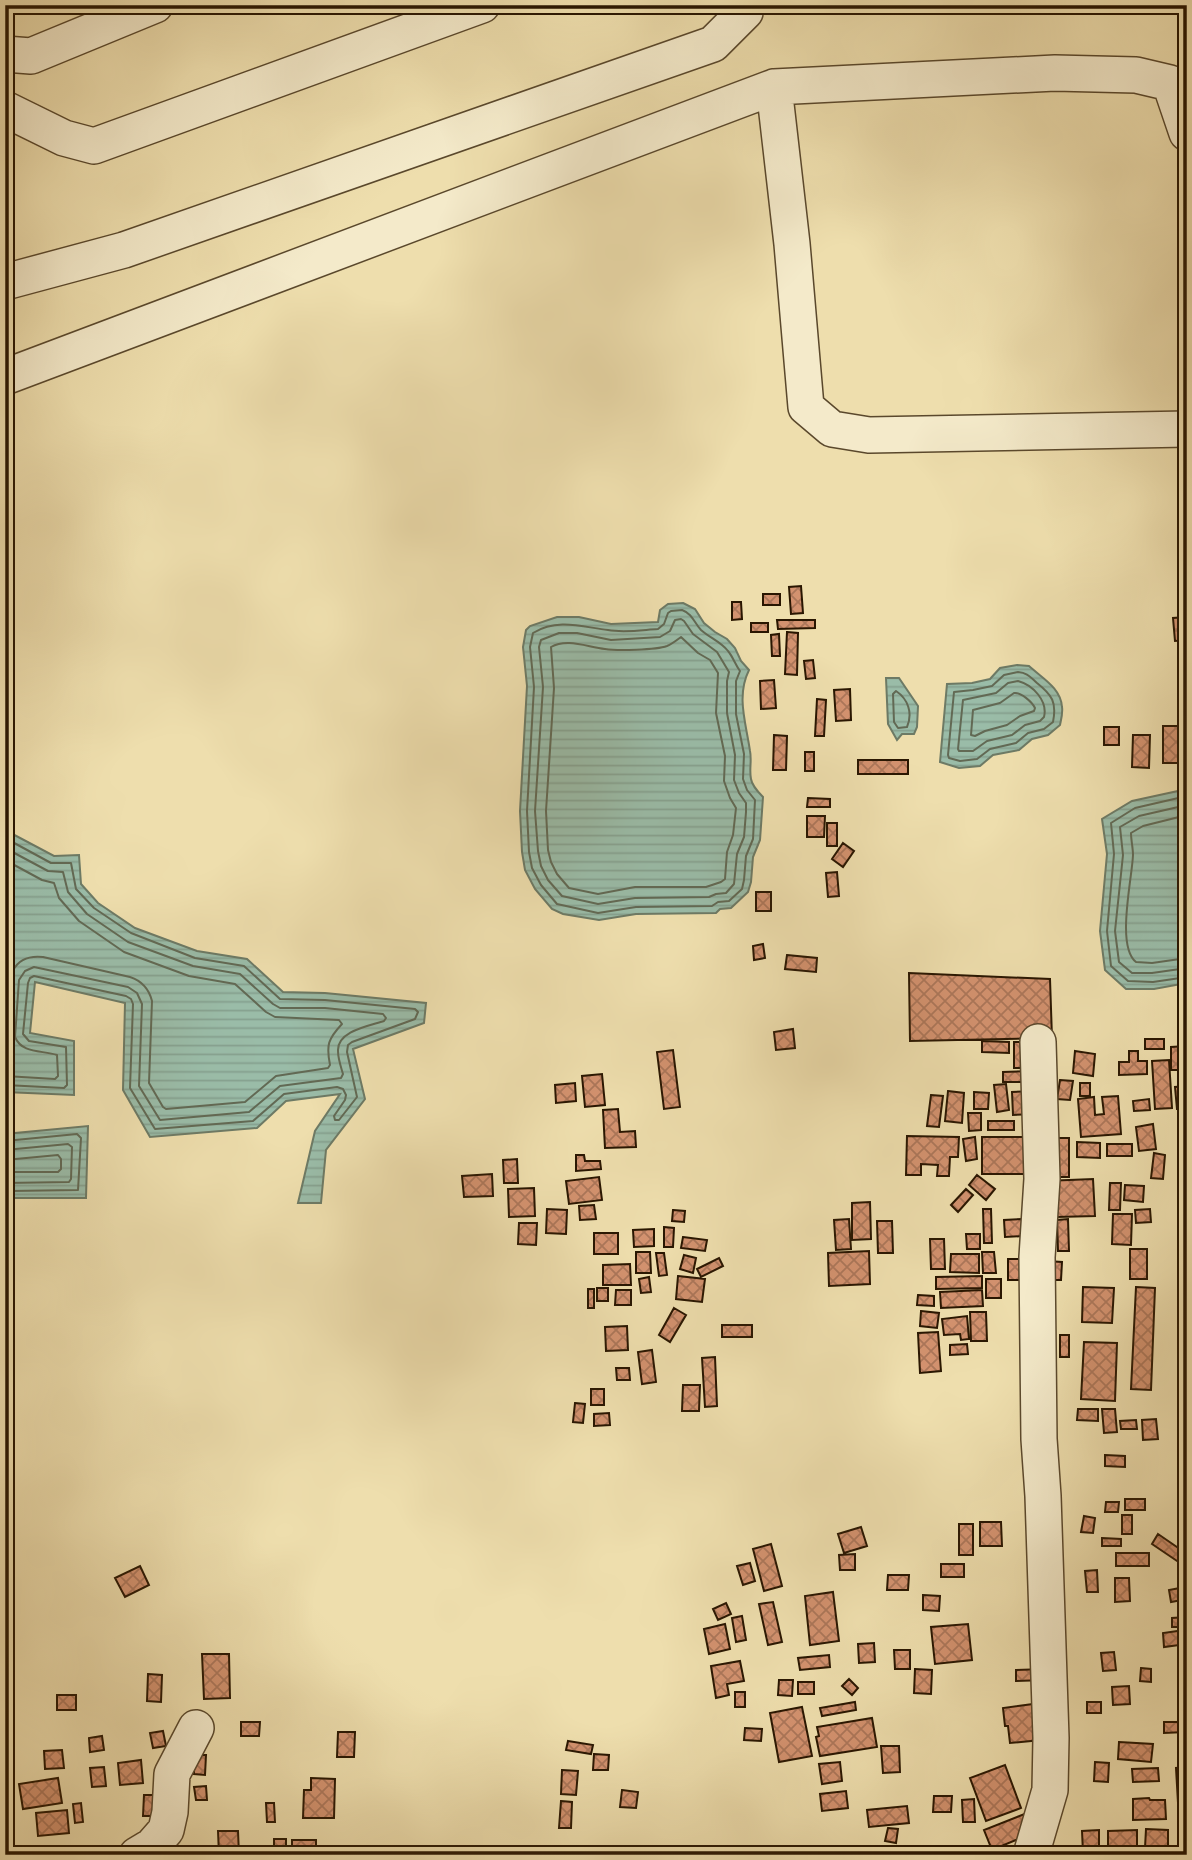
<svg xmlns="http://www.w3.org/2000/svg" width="1192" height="1860" font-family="'EB Garamond',serif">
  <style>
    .water { fill: url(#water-rules); stroke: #6d7a65; stroke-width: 2 }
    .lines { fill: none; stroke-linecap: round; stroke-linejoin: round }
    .shore { stroke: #626954; stroke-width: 2 }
    .building { fill: url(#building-cross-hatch); stroke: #291601; stroke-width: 2 }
    .minor-casing { stroke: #5a482c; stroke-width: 38 }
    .minor { stroke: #f4eaca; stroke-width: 35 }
  </style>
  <defs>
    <pattern id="water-rules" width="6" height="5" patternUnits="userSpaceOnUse" patternTransform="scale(1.75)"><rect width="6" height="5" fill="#9abca8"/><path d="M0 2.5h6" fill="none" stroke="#85a18f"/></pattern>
    <pattern id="building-cross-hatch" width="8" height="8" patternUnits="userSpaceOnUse" patternTransform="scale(1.75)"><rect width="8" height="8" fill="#d3926f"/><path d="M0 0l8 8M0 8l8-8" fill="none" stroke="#ab7659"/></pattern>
  </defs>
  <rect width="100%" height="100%" fill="#eedead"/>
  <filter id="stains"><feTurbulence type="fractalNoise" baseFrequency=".00286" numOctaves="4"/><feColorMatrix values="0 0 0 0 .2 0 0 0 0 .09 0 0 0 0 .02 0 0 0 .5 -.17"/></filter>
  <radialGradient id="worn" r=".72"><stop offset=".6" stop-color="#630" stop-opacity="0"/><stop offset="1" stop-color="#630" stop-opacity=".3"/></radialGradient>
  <path class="water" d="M683,603L695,609L704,623L715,632L727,639L735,648L741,661L749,670C736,696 746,723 750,751C752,760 749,770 751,779C752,786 758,792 763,797L760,840L753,857L751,882L748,892L731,908L720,909L716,913L636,914L599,920L563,914L552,909L535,889L525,870L522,852L520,811L527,686L523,647L526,630L530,626L557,617H579L611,624L658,622L660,610L668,604Z
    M1017,665L1029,666C1042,678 1061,688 1062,707C1063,713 1061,720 1060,725L1048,735L1032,739L1019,750L993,755L980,766L959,768L940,762L947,684L972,683L990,679L1000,668Z
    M886,678H899L918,706L917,727L914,734H902L897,740L888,724Z
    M1187,789V983L1154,989H1126L1105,970L1100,931L1107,854L1102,819L1132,801Z
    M5,830L54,856L79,855L81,884L98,903L135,928L197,951L247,959L283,992L325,993L426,1003L424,1023L353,1049L365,1099L326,1150L321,1203H298L315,1131L340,1094L286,1101L257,1128L150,1137L123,1090L125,1003L35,982L30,1033L74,1041V1095L5,1092Z
    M88,1126L86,1198H9L5,1205V1134Z"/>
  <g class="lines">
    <path class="shore" d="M682,610C693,614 694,623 701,630C710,638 721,642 728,651C733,657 735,664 740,671L736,681V714L744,754L743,779L747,790L755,800L753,839L746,856L744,880L742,889L729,901L718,902L712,906L636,907L598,913L557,904L541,885L532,868L529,852L527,811L534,687L530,647L533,633C558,618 582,627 608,630C624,633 642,630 658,629L664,624L668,613L671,611Z
      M681,619L684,621L693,634L717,652L729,672L727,681V713L735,755L734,780L739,793L746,803V812L744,837L737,854L734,884L726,893L716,894L709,897L635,898L598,904L562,896L548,880L541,866L538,851L535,811L543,687L539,647L541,640L559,633H577L611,640L660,637L670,631L675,620Z
      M681,637L698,653L710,660L718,673L716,713L725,756L724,781L730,798L736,808L733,835L727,852L725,879L721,882L706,887H635L598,894L569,888L557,874L551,862L548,850L546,811L554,688L551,647C567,638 587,647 605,649C617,651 656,650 667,646C672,644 677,640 681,637Z
      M1018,672C1028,673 1030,677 1037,683C1052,695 1057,702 1053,722L1044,729L1028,733L1016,743L990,749L977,759L960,761L949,758L948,755L954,692L973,690L992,686L1004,675Z
      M1018,681C1033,685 1048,701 1044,717L1040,721L1025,725L1012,735L987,741L973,751H959L958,749L963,700L996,693L1008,683Z
      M896,691C908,699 913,713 907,727L898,728L894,722L893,694Z
      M1014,693C1021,692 1032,702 1035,708L1034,711L1020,716L1007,725L985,731L975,736L971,735L973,710L1000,703Z
      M1187,796L1135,808L1111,823L1114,854L1107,931L1111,966L1128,981L1153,982L1187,977
      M1187,805L1139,816L1120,827L1123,855L1115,931L1119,962L1132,973H1152L1187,968
      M1187,815L1143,826L1131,833C1131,840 1133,848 1133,855C1132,880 1116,946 1136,962L1152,963L1187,958
      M5,838L51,863H71L76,889L94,908L131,933L195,958L244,966L280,999L325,1000L415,1009L418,1012L415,1019L352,1042L348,1045L347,1052L357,1097L339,1120H335L334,1116L345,1100L346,1095L343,1089L337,1087L284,1094L253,1121L155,1129L130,1088L133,1004L131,999L126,996L34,976L30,978L28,983L23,1034L29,1041L66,1047L67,1085L64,1088L5,1085
      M5,848L48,871L63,872L68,892L87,914L128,942L193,966L240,974L273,1004L280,1008H325L383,1014L386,1018L384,1021C369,1026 337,1031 338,1051C338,1059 341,1067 343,1074L341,1078L280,1086L249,1112L160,1120L139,1086L142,1004L137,993L128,987L34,967L25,971L19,980L15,1037C22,1054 42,1050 57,1055L58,1076L55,1079L5,1076
      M5,860L42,880L54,883L59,898L79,921L124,952L189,976L235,984L266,1012L275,1017L339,1020L342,1024C328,1039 326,1045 330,1065L328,1068L276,1076L245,1102L166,1109L163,1107L149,1083L152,1001C149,989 142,981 130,977L43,957C6,953 8,988 5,1014
      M5,1141L77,1134L81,1138L78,1190L10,1191L5,1193
      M5,1150L68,1144L72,1147L71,1179L69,1182L5,1183
      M5,1160L58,1155L61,1159V1169L58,1172H5"/>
  </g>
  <path class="building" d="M801,586L803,613L791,614L789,587Z
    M763,594H780V605H763Z
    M732,602H741L742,619L732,620Z
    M1187,617V640L1175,641L1173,618Z
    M777,620H815V628L778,629Z
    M751,623H768V632H751Z
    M787,632L798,633L797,675L785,674Z
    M779,634L780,656H772L771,635Z
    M813,660L815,678L806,679L804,661Z
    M774,680L776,708L761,709L760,681Z
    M850,689L851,720L836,721L834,690Z
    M817,699L826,700L824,736H815Z
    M1163,726H1178L1179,763H1163Z
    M1104,727H1119V745H1104Z
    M774,735L787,736L786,770H773Z
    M1133,735H1150L1149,768L1132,767Z
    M805,752H814V771H805Z
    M858,760H908V774H858Z
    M808,798L830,799V807H807Z
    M807,816H825L824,837H807Z
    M827,823H837V846H827Z
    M843,843L854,851L843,867L832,859Z
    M837,872L839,896L828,897L826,873Z
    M756,892H771V911H756Z
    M763,944L765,958L754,960L753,946Z
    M787,955L817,958L816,972L785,969Z
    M909,973L1050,979L1052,1038L910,1041Z
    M793,1029L795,1048L776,1050L774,1032Z
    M1145,1039H1164V1049H1145Z
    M982,1041L1009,1042V1053L982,1052Z
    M1014,1042H1035V1068H1014Z
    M1187,1046V1070H1171V1047Z
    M673,1050L680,1107L664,1109L657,1052Z
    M1075,1051L1095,1054L1093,1076L1073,1073Z
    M1129,1051H1138V1061H1147V1074L1119,1075V1062H1129Z
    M1169,1060L1172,1108L1155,1109L1152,1061Z
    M1034,1071V1082H1003V1072Z
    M602,1074L605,1105L585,1107L582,1076Z
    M1060,1080L1073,1081L1070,1100L1057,1099Z
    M575,1083L576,1101L556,1103L555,1085Z
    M1080,1083H1090V1096H1080Z
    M1006,1084L1009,1110L997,1112L994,1085Z
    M1187,1086V1109H1177L1175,1087Z
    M948,1091L964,1093L962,1123L945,1121Z
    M1034,1091L1035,1114L1013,1115L1012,1092Z
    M974,1092L989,1093L988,1109H974Z
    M931,1095L943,1096L939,1127L927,1126Z
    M1118,1096L1121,1134L1081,1137L1078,1099L1094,1097L1095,1115L1104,1114L1102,1097Z
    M1149,1099L1150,1110L1134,1111L1133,1101Z
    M618,1109L620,1132L635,1131L636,1147L605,1148L603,1110Z
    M968,1113H981V1130L969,1131Z
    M988,1121H1014V1130H988Z
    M1153,1124L1156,1149L1139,1151L1136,1127Z
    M907,1136L959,1137L958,1157H950L949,1176H937L938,1165L921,1164V1175H906Z
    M975,1137L977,1159L966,1161L963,1139Z
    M982,1137H1032V1174H982Z
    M1057,1138H1069V1177H1057Z
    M1187,1138V1172H1186L1179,1140Z
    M1077,1142L1100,1143V1158L1077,1157Z
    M1107,1144H1132V1156H1107Z
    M1154,1153L1165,1155L1163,1179L1151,1178Z
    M576,1155H584L585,1161H600L601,1169L576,1171Z
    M517,1159L518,1183H504L503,1160Z
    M492,1174L493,1196L464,1197L462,1176Z
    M977,1175L995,1189L986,1200L969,1185Z
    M599,1177L602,1200L569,1204L566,1181Z
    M1093,1179L1095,1216L1057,1217V1206L1045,1181Z
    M1110,1183H1121L1120,1210H1109Z
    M1125,1185L1144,1186L1143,1202L1124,1200Z
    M534,1188L535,1216L509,1217L508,1189Z
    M966,1189L973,1195L958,1212L951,1205Z
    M870,1202L871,1239L852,1240V1203Z
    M594,1205L596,1219L580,1220L579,1206Z
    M547,1209L567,1210L566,1234L546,1233Z
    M983,1209H991L992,1243H984Z
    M1150,1209L1151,1222L1136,1223L1135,1210Z
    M673,1210L685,1211L684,1222L672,1221Z
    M1113,1214H1132L1131,1245L1112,1244Z
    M849,1219L851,1249L836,1250L834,1220Z
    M1022,1219L1023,1236L1005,1237L1004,1220Z
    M1068,1219L1069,1251H1058L1057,1220Z
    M877,1221H892L893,1253H878Z
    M519,1223H537L536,1245L518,1244Z
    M664,1227L674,1228L673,1247H664Z
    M654,1229V1246L634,1247L633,1230Z
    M594,1233H618V1254H594Z
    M966,1234H980V1249H967Z
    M683,1237L707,1240L705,1251L681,1248Z
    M930,1239H944L945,1269H931Z
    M1130,1249H1147V1279H1130Z
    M869,1251L870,1284L829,1286L828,1253Z
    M636,1252H650L651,1273H636Z
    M982,1252H994L996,1273H983Z
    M656,1253H664L667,1275L659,1276Z
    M951,1254H979V1273L950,1272Z
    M684,1255L696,1258L693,1273L680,1269Z
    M719,1258L723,1266L701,1277L697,1269Z
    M1008,1259H1028V1280H1008Z
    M1046,1261L1062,1262L1061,1280H1045Z
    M630,1264L631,1285H603V1265Z
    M678,1276L705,1279L702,1302L676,1299Z
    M982,1276V1288L936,1289V1277Z
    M649,1277L651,1292L641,1293L639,1279Z
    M986,1279H1001V1298H986Z
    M1083,1287L1114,1288L1112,1323L1082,1322Z
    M1136,1287L1155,1288L1151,1390L1131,1389Z
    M597,1288H608V1301H597Z
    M588,1289H594V1308H588Z
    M616,1290H631V1305H615Z
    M982,1290L983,1306L941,1308L940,1292Z
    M918,1295L934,1296V1306L917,1305Z
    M674,1308L686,1315L670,1342L659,1335Z
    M921,1311L939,1313L937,1328L920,1326Z
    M970,1312H986L987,1341H971Z
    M967,1316L969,1339L961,1340L960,1334L944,1335L942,1319Z
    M722,1325H752V1337H722Z
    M627,1326L628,1350L606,1351L605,1327Z
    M938,1332L941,1371L920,1373L918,1333Z
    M1060,1335H1069V1357H1060Z
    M1084,1342L1117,1343L1115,1401L1081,1399Z
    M967,1344L968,1354L950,1355V1345Z
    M652,1350L656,1382L642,1384L638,1352Z
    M715,1357L717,1406L705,1407L702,1358Z
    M616,1368H629L630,1380H617Z
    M1179,1375H1187V1402H1179Z
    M683,1385H700L699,1411H682Z
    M591,1389H604V1405H591Z
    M575,1403L585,1404L583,1423L573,1422Z
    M1078,1409H1098V1421L1077,1420Z
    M1102,1409H1115L1117,1432L1104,1433Z
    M609,1413L610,1425L594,1426V1414Z
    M1156,1419L1158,1439L1143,1440L1142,1420Z
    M1136,1420L1137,1429H1121L1120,1421Z
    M1105,1455L1125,1456V1467L1105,1466Z
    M1125,1499H1145V1510H1125Z
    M1106,1502H1119L1118,1512H1105Z
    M1122,1515H1132V1534H1122Z
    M1084,1516L1095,1518L1093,1533L1081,1532Z
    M980,1522H1001L1002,1546H980Z
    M959,1524H973V1555H959Z
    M861,1527L867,1546L844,1553L838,1534Z
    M1158,1534L1187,1554L1180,1563L1152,1544Z
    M1102,1538L1121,1539V1546H1102Z
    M771,1544L782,1586L764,1591L753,1549Z
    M1116,1553H1149V1566H1116Z
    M855,1554V1570H840L839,1555Z
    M750,1563L755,1581L743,1585L737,1566Z
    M941,1564H964V1577H941Z
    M140,1566L149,1585L125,1597L115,1578Z
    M1097,1570L1098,1592H1087L1085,1571Z
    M888,1575H909L908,1590H887Z
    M1115,1578H1129L1130,1601L1115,1602Z
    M1180,1588L1182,1600L1171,1602L1169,1590Z
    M833,1592L839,1641L810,1645L805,1596Z
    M923,1595L940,1596L939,1611L923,1610Z
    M773,1602L782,1642L768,1645L759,1604Z
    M726,1603L731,1614L718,1620L713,1609Z
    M742,1616L746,1640L736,1642L732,1618Z
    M1187,1617V1627H1172V1618Z
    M725,1624L730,1649L709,1654L704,1629Z
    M968,1624L972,1660L935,1664L931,1627Z
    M1185,1630L1187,1644L1164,1647L1163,1633Z
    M874,1643L875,1662L859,1663L858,1644Z
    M894,1650H910V1669H895Z
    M1114,1652L1116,1670L1103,1671L1101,1653Z
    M202,1654H229L230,1698L204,1699Z
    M829,1655L830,1667L800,1670L798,1658Z
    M740,1661L744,1681L727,1684L729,1695L716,1698L711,1666Z
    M1141,1668L1151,1669V1682L1140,1681Z
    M915,1669L932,1670L931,1694L914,1693Z
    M1045,1669V1680L1016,1681V1670Z
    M148,1674L162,1675L161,1702L147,1701Z
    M849,1679L858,1688L852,1695L842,1686Z
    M779,1680H793L792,1696L778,1695Z
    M798,1682H814V1694H798Z
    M1129,1686L1130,1704L1113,1705L1112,1687Z
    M735,1692H745V1707H735Z
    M57,1695H76V1710H57Z
    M855,1702L856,1710L822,1716L820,1708Z
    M1087,1702H1101V1713H1087Z
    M1041,1703V1740L1010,1743L1008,1726H1005L1003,1708Z
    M802,1707L812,1756L779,1762L770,1713Z
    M872,1718L877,1747L820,1756L816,1737L819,1736L817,1727Z
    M241,1722H260L259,1736H241Z
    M1164,1722H1184L1185,1732L1164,1733Z
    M745,1728L762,1729L761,1741L744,1740Z
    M163,1731L166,1746L153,1748L150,1733Z
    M338,1732H355L354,1757H337Z
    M102,1736L104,1750L90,1752L89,1738Z
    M568,1741L593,1745L591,1754L566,1750Z
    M1119,1742L1153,1744L1151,1762L1118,1759Z
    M881,1746H899L900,1772L883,1773Z
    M62,1750L64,1768L45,1769L44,1751Z
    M594,1754L609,1755L608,1770H593Z
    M194,1755H206L205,1775L194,1774Z
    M141,1760L143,1783L120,1785L118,1763Z
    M840,1762L842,1781L822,1784L819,1764Z
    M1095,1762L1109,1763L1108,1782L1094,1781Z
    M1005,1765L1021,1808L986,1821L970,1778Z
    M104,1767L106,1786L92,1787L90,1768Z
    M1187,1767V1855H1181L1176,1768Z
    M1158,1768L1159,1781L1133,1782L1132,1769Z
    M562,1770L578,1771L576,1795L561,1794Z
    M58,1778L62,1803L23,1809L19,1784Z
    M311,1778L335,1779L334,1818H303L304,1790H311Z
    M206,1786L207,1800H196L194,1787Z
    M622,1790L638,1792L636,1808L620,1807Z
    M846,1791L848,1808L822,1811L820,1794Z
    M144,1795H160L159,1816H143Z
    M934,1796H952L951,1812H933Z
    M1149,1798L1150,1800H1165L1166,1819L1133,1820V1799Z
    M974,1799L975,1822H963L962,1800Z
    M561,1801L572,1802L571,1828H559Z
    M81,1803L83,1822L75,1823L73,1804Z
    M266,1803H274L275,1822H267Z
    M907,1806L909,1823L869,1827L867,1810Z
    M67,1810L69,1833L38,1836L36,1813Z
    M1027,1813L1035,1832L992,1850L984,1830Z
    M888,1828L898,1829L896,1843L885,1841Z
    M1146,1829L1168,1830V1855H1140V1847L1145,1848Z
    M1099,1830V1852L1083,1853L1082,1831Z
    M1137,1830V1855H1108V1831Z
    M218,1831H238L239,1855H219Z
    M274,1839H286V1855H274Z
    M292,1840H316V1854L292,1855Z"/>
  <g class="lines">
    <g class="minor-casing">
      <path id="minor" d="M5,54L31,56L155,5
        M774,87L792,244L806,407L832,429L869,435L1187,429
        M5,109L64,138L94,146L482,5
        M5,282L124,250L713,44L745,12L744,5
        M5,377L774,87L1055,73L1136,75L1170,83L1187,133
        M137,1855L152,1846L166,1830L170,1812L172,1774L196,1728
        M1031,1855L1050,1790L1051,1738L1043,1496L1039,1439L1037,1257L1042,1179L1038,1042"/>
    </g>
    <use href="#minor" class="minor"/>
  </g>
  <rect width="1192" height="1860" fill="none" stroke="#eedead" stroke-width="28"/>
  <rect x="7" y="7" width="1178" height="1846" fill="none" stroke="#291601" stroke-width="3.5"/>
  <rect x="14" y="14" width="1164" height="1832" fill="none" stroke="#291601" stroke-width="2"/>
  <rect width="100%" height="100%" filter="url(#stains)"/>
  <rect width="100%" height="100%" fill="url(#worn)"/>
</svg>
